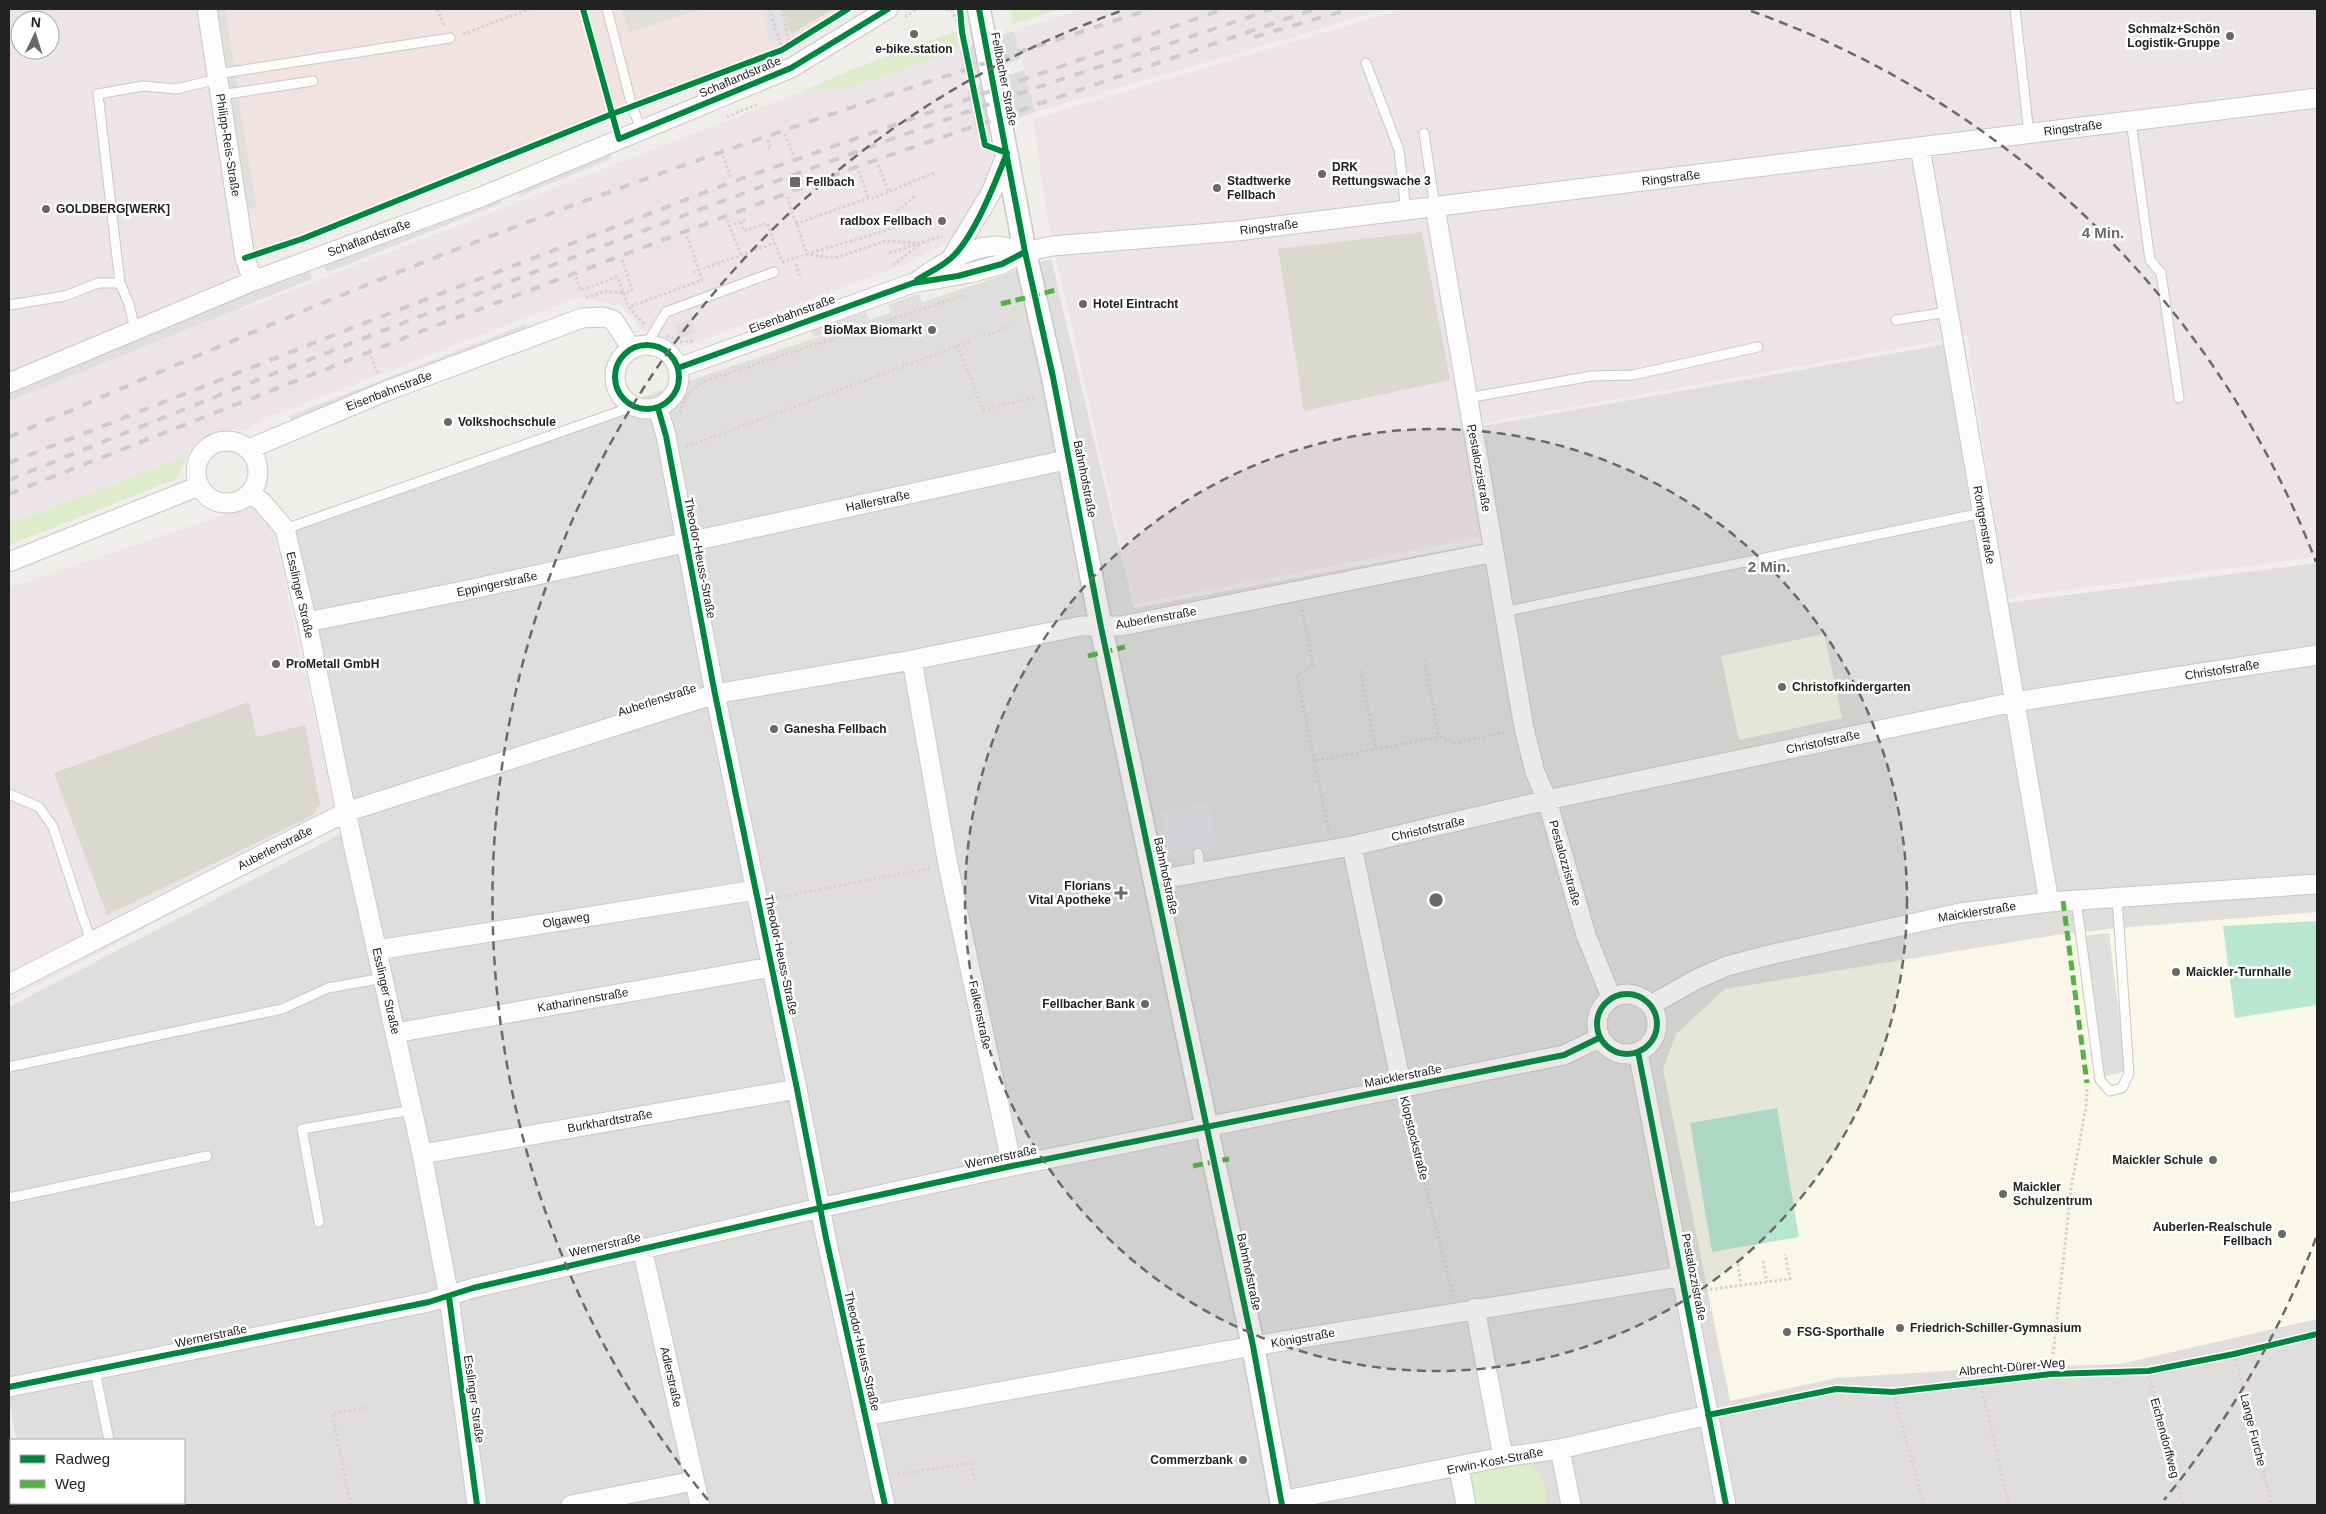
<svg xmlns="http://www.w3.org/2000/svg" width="2326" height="1514" font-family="Arial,sans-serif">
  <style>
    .residential { fill: #dfdedc }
    .commercial { fill: #f1e3e1 }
    .industrial { fill: #ede4e9; fill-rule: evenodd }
    .education { fill: #f8f7e8 }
    .construction { fill: #d9d9cd }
    .grass { fill: #ddeccb }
    .pitch { fill: #b7e6d2 }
    .parking { fill: #e0dfde }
    .plaza { fill: #e2e1e5 }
    .pier { fill: #dedddd }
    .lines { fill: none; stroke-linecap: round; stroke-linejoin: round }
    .service-casing { stroke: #c9c8c7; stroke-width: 11 }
    .minor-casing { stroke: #c9c8c7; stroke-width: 21 }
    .tertiary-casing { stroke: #c9c8c7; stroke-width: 25 }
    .path { stroke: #dccecd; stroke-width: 3; stroke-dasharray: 2.5 2.5; stroke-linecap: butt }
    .service { stroke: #fdfcfc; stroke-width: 9 }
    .minor { stroke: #fdfcfc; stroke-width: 19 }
    .tertiary { stroke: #fdfcfc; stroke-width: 22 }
    .rail { stroke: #ccc; stroke-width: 4; stroke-dasharray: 10 10; stroke-linecap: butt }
    .quiet { stroke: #55b145; stroke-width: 5; stroke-dasharray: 10 5; stroke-linecap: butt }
    .cycleway-casing { stroke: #fff; stroke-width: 9 }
    .cycleway { stroke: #00873e; stroke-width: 6 }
    .ring { fill: none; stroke: #6a6968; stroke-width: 2.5; stroke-dasharray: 9 6 }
    .poi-dot { fill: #6a6968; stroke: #fff; stroke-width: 2 }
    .labels { text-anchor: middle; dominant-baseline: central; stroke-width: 5; stroke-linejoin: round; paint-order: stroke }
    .poi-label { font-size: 12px; font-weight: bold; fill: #222; stroke: #fff; text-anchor: start }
    .street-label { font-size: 12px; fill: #222; stroke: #fff }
    .centre { fill: #6a6968; stroke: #fff; stroke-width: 2.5 }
    .ring-label { font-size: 15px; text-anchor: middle; font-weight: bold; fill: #6a6968; stroke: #fff; stroke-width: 5; stroke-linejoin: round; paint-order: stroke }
  </style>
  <rect width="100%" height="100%" fill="#f0eeeb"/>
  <path class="residential" d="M1051,259L1134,608L1495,541L1477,427L1964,341L2006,603L2317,563V1505H30V1503H184V1440H17L9,1402V1007L344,832L279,528L685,382Z"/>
  <path class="commercial" d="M191,9H845L781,49L237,260Z"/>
  <path class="industrial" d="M9,9H191L246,308L803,91L959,50L975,129L989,125L992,155L991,175L957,237L906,264L700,341L681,347L641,329L623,307L580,297L261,420L246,431L231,429L213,432L200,441L188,455L9,524ZM20,20H50V50H20Z
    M1084,9H1382L1304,34L1035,112L1014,31Z
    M1403,9H2317V557L2006,598L1967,336L1472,425L1492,535L1134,604L1047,217L1033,119Z
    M267,500L338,825L9,1001V588Z
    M9,1423L12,1440L11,1503L9,1505Z"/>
  <path class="education" d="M1824,634L1842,718L1739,740L1721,656Z
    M2317,912V1319L2120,1364L1959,1370L1837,1378L1730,1401L1663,1069L1676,1034L1725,989L2056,935L2118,928Z"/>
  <path class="construction" d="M782,9H833L791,34Z
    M1422,232L1450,380L1304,411L1278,249Z
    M249,702L256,737L305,725L320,804L312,816L107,915L54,773Z"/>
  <path class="grass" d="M1011,9H1061L1013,24Z
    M956,31L959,50L848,88L803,91L853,69Z
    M188,455L176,479L9,545V524Z
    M1522,1463C1544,1466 1544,1488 1548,1505H1476L1469,1474Z"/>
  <path class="pitch" d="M2317,921V1005L2235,1018L2223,926Z
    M1777,1108L1799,1237L1712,1252L1690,1123Z"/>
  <path class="parking" d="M207,9H225L256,207L238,210Z
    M621,9H702L629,33Z
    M608,144L611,159L520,196L511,184Z
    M500,189L502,203L328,272L316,258Z
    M308,261L312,279L9,401V386Z
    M919,294L922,302L891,313L888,305Z
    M866,312L869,320L813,337L810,330Z
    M691,319L696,333L680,339L674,325Z
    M526,324L528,329L291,421L289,416Z
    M1313,825L1316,841L1228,858L1225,842Z
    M2109,933L2126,1071L2102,1077L2082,936Z
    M405,1283L408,1296L350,1308L347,1295Z
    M333,1297L336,1311L278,1322L275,1309Z
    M262,1311L266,1326L136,1354L133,1339Z
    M125,1341L128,1356L27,1378L23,1363Z"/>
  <path class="plaza" d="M763,9H782L791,34L770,44Z
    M1208,802L1218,849L1170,858L1160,812Z"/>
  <path class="pier" d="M1014,31L1021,59L965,77L959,50Z
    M1024,70L1035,112L976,134L967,89Z"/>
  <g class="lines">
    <g class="service-casing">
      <path id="service" d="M607,9L632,106L642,131
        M2015,9L2029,134
        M1366,63L1399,150L1406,211
        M217,74L450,38
        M220,95L313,81
        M2131,121L2150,260L2161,273L2179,398
        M1424,133L1435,207
        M120,283L98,94L143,86L176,89L218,79
        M9,305L65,296L98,283H120L129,304L135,330
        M1896,320L1948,312
        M646,345L666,312L774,272
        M1467,398L1592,376L1633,375L1758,347
        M285,529L632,407
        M1503,612L1982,513
        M9,794L39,807L53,827L91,942
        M1198,853L1200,872
        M2076,900L2100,1080L2110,1091L2122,1088L2129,1073L2117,897
        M9,1067L282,1009L328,988L383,978
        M9,1198L207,1156
        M319,1222L302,1129L412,1110
        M95,1371L109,1440
        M168,1503L170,1505"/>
    </g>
    <g class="minor-casing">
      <path id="minor" d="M207,9L245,258L253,281
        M1920,147L2049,902
        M1435,207L1524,728L1535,772L1547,800L1586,935L1611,997
        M951,259L991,193L1007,153
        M920,279C942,264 967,248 994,246C1004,245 1016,250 1025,252
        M615 377a32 32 0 1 1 64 0a32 32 0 1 1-64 0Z
        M678,368L913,283L970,273L1002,264L1025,252L1052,246L1237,231L2317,98
        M9,383L253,281L481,197L791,68L888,9
        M658,408L666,436L715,694L797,1089L826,1238L885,1505
        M196 472a31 31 0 1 1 62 0a31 31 0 1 1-62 0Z
        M249,449L384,392L582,318L603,317L613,320L632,349
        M250,493L262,502L285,529L307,622L346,812L422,1154L449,1297L477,1505
        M9,562L199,486
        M307,622L463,591L1070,459
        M912,660L948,865L1012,1166
        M1352,846L1402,1088
        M1156,880L1352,846L1547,800L2014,702L2317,655
        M377,950L756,890
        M9,984L346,812L715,694L912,660L1081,626H1121L1494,552
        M1597 1024a30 30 0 1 1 60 0a30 30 0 1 1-60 0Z
        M1651,1005L1697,979L1727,966L1773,954L1960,913L2049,902L2317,884
        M395,1033L772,967
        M1638,1052L1726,1505
        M422,1154L797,1089
        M642,1248L700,1505
        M1475,1308L1503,1457
        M9,1387L429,1302L473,1288L820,1208L1012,1166L1564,1055L1599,1038
        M865,1416L1253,1346L1683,1276
        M1560,1449L1571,1505
        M9,1465L11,1477
        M1459,1468L1466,1505
        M1281,1501L1503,1457L1560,1449L1708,1415
        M17,1503V1505
        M571,1505L694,1481"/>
    </g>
    <g class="tertiary-casing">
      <path id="tertiary" d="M979,9L1025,252L1053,377L1101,627L1253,1346L1282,1505"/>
    </g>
    <path class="path" d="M437,9L444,25
      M583,9L615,122
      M770,9L783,52
      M782,9L790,46
      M946,9L952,11L960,28
      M905,17L917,9
      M463,34L530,9
      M727,117L758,104
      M785,134L793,155
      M768,140L771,148L768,149
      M723,156L731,178
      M878,165L889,192
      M859,171L868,198
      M787,197L807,254L901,226L896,212L915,196
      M727,220L741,255
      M741,222L744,231L767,223L782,261
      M796,224L868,198H874L936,172
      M729,226L747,219
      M687,236L699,270L693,272
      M889,253L943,236
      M622,260L632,290L624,293L628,308
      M782,262L807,254L831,258L841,256L886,241L919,243
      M796,264L800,276
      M893,265L919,245
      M576,277L581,290L617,277L624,292
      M586,298L604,291L624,293
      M644,324L629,307L702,280L699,270L775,243
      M667,335L680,342L691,341L692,343
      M983,336L1012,326
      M957,345L983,410L1036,397
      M613,353L605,370L613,399
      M371,357L378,374
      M705,381L966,295
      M680,413C684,396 691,390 705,381L704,378
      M686,447L971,341
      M1302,610L1313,664L1297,676L1314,761
      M1424,659L1439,737L1456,743L1506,732
      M1360,670L1376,749
      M1329,832L1314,761L1439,737
      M775,898L931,868
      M1406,1105L1453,1296
      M1763,1261L1767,1282
      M1738,1264L1741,1286
      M1705,1290L1790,1279L1785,1254
      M2234,1354L2272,1505
      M2148,1371L2183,1505
      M2051,1374L2071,1189L2086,1107L2087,1088
      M1980,1381L2009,1505
      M1893,1392L1924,1505
      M1725,1413L1836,1389L1893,1392L2051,1374L2148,1371L2234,1354L2317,1334
      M897,1474L971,1463L975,1482
      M351,1505L332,1414L367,1407"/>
    <use href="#service" class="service"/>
    <use href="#minor" class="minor"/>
    <use href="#tertiary" class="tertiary"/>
    <path class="rail" d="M1254,37L1350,9
      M9,437C163,371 316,303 473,243C696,157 923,83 1151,9
      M9,463L385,315L732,182L1224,9
      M9,480C326,351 647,226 970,111C1070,75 1172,44 1272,9
      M9,494L435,326L867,163L1315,9"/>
    <path class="quiet" d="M1001,304L1056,290
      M1088,656L1125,647
      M2063,901L2087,1083
      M1193,1166L1229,1159"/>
    <g class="cycleway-casing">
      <path id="cycleway" d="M583,9L619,139L791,68L888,9
        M960,9L962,32L985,145L1007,153
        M979,9L1025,252L1053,377L1101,627L1253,1346L1282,1505
        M245,258L302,239L612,114L782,50L848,9
        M917,280C928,273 941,267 950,259C973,240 996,181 1007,153
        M615 377a32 32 0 1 1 64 0a32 32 0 1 1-64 0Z
        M678,368L913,283L958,276L1002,264L1025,252
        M658,408L666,436L715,694L797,1089L826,1238L885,1505
        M1597 1024a30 30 0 1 1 60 0a30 30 0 1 1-60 0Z
        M1638,1052L1726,1505
        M449,1297L477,1505
        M9,1387L429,1302L473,1288L820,1208L1012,1166L1564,1055L1599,1038
        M1708,1415L1836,1389L1893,1392L2051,1374L2148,1371L2234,1354L2317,1334"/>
    </g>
    <use href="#cycleway" class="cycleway"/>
  </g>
  <circle cx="1436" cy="900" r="471" fill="#6a6968" fill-opacity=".12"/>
  <g class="ring">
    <circle cx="1436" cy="900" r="471"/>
    <path d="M2316 1238A943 943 0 0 1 2164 1500M708 1500A943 943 0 0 1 1121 11M1751 11A943 943 0 0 1 2316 562"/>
  </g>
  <g class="poi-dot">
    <circle cx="914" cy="34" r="5"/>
    <circle cx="2230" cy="36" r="5"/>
    <circle cx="1322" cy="174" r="5"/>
    <rect x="789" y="176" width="12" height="12" rx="2.5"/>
    <circle cx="1217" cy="188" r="5"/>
    <circle cx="46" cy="209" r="5"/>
    <circle cx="942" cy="221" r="5"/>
    <circle cx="1083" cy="304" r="5"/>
    <circle cx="932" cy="330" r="5"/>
    <circle cx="448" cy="422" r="5"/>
    <circle cx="276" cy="664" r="5"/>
    <circle cx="1782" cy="687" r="5"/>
    <circle cx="774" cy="729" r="5"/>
    <path d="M1118.5 885.5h5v5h5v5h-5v5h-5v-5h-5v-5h5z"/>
    <circle cx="2176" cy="972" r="5"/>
    <circle cx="1145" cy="1004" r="5"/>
    <circle cx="2213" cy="1160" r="5"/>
    <circle cx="2003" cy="1194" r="5"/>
    <circle cx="2282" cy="1234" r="5"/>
    <circle cx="1900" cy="1328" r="5"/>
    <circle cx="1787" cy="1332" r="5"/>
    <circle cx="1243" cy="1460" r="5"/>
  </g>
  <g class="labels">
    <g class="poi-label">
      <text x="2220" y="29" text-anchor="end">Schmalz+Schön<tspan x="2220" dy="14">Logistik-Gruppe</tspan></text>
      <text x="914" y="49" text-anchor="middle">e-bike.station</text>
      <text x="1332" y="167">DRK<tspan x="1332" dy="14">Rettungswache 3</tspan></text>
      <text x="1227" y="181">Stadtwerke<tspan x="1227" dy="14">Fellbach</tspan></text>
      <text x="806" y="182">Fellbach</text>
      <text x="56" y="209">GOLDBERG[WERK]</text>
      <text x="932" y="221" text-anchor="end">radbox Fellbach</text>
      <text x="1093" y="304">Hotel Eintracht</text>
      <text x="922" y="330" text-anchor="end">BioMax Biomarkt</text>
      <text x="458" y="422">Volkshochschule</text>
      <text x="286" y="664">ProMetall GmbH</text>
      <text x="1792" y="687">Christofkindergarten</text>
      <text x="784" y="729">Ganesha Fellbach</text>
      <text x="1111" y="886" text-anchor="end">Florians<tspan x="1111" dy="14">Vital Apotheke</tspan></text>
      <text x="2186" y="972">Maickler-Turnhalle</text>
      <text x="1135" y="1004" text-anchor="end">Fellbacher Bank</text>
      <text x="2203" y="1160" text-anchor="end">Maickler Schule</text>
      <text x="2013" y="1187">Maickler<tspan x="2013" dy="14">Schulzentrum</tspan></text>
      <text x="2272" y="1227" text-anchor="end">Auberlen-Realschule<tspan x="2272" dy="14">Fellbach</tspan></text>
      <text x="1910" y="1328">Friedrich-Schiller-Gymnasium</text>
      <text x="1797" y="1332">FSG-Sporthalle</text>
      <text x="1233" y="1460" text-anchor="end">Commerzbank</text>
    </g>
    <g class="street-label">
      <text transform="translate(740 77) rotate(-23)">Schaflandstraße</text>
      <text transform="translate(1004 79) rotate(79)">Fellbacher Straße</text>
      <text transform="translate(2073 128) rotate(-7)">Ringstraße</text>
      <text transform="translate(228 145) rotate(81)">Philipp-Reis-Straße</text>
      <text transform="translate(1671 178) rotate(-7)">Ringstraße</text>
      <text transform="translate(1269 227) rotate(-7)">Ringstraße</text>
      <text transform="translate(369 238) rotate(-20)">Schaflandstraße</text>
      <text transform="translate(792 314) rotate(-20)">Eisenbahnstraße</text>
      <text transform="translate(389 391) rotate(-21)">Eisenbahnstraße</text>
      <text transform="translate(1479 468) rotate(80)">Pestalozzistraße</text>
      <text transform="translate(1085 479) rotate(79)">Bahnhofstraße</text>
      <text transform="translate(878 501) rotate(-12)">Hallerstraße</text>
      <text transform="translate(1984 525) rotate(80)">Röntgenstraße</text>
      <text transform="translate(700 558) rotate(79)">Theodor-Heuss-Straße</text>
      <text transform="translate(497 584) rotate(-12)">Eppingerstraße</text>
      <text transform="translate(300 595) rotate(77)">Esslinger Straße</text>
      <text transform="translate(1156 618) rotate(-10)">Auberlenstraße</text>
      <text transform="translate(2222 670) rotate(-9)">Christofstraße</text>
      <text transform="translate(657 700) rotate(-18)">Auberlenstraße</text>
      <text transform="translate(1823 742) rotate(-12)">Christofstraße</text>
      <text transform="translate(1428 829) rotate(-13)">Christofstraße</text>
      <text transform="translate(275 848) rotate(-27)">Auberlenstraße</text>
      <text transform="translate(1565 863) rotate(74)">Pestalozzistraße</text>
      <text transform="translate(1166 876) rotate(78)">Bahnhofstraße</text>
      <text transform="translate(1977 912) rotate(-9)">Maicklerstraße</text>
      <text transform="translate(566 920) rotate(-9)">Olgaweg</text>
      <text transform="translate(781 955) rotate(78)">Theodor-Heuss-Straße</text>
      <text transform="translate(386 991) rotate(77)">Esslinger Straße</text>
      <text transform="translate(583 1000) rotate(-10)">Katharinenstraße</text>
      <text transform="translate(980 1015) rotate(78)">Falkenstraße</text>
      <text transform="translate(1403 1076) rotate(-11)">Maicklerstraße</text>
      <text transform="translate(610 1121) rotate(-10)">Burkhardtstraße</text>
      <text transform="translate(1414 1138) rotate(76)">Klopstockstraße</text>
      <text transform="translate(1001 1157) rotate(-12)">Wernerstraße</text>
      <text transform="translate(605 1245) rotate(-13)">Wernerstraße</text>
      <text transform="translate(1249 1272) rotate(78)">Bahnhofstraße</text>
      <text transform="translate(1694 1277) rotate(79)">Pestalozzistraße</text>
      <text transform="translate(211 1336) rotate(-12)">Wernerstraße</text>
      <text transform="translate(1303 1338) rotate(-10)">Königstraße</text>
      <text transform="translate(862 1351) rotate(77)">Theodor-Heuss-Straße</text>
      <text transform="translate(2012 1367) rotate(-5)">Albrecht-Dürer-Weg</text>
      <text transform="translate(671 1377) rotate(77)">Adlerstraße</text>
      <text transform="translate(474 1399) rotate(82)">Esslinger Straße</text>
      <text transform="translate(2253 1430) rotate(76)">Lange Furche</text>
      <text transform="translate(2165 1438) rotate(75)">Eichendorffweg</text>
      <text transform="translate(1495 1461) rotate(-11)">Erwin-Kost-Straße</text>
    </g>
  </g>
  <circle cx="1436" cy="900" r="8" class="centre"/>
  <g class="ring-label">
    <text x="2103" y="238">4 Min.</text>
    <text x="1769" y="572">2 Min.</text>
  </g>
  <rect width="2326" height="1514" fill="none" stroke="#222222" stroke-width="20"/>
  <rect x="10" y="1439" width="175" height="65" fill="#ffffff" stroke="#a7a7a7"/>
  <rect x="20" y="1455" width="25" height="8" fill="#00873e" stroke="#a7a7a7"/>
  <text x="55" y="1464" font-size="15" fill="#222222">Radweg</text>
  <rect x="20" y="1480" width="25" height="8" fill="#55b145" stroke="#a7a7a7"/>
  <text x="55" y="1489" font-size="15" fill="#222222">Weg</text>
  <g transform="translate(35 35) rotate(4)"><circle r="24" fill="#ffffff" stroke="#a7a7a7"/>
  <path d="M0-4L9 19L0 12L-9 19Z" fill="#6a6968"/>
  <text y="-8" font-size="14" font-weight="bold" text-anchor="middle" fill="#222222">N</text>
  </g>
</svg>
